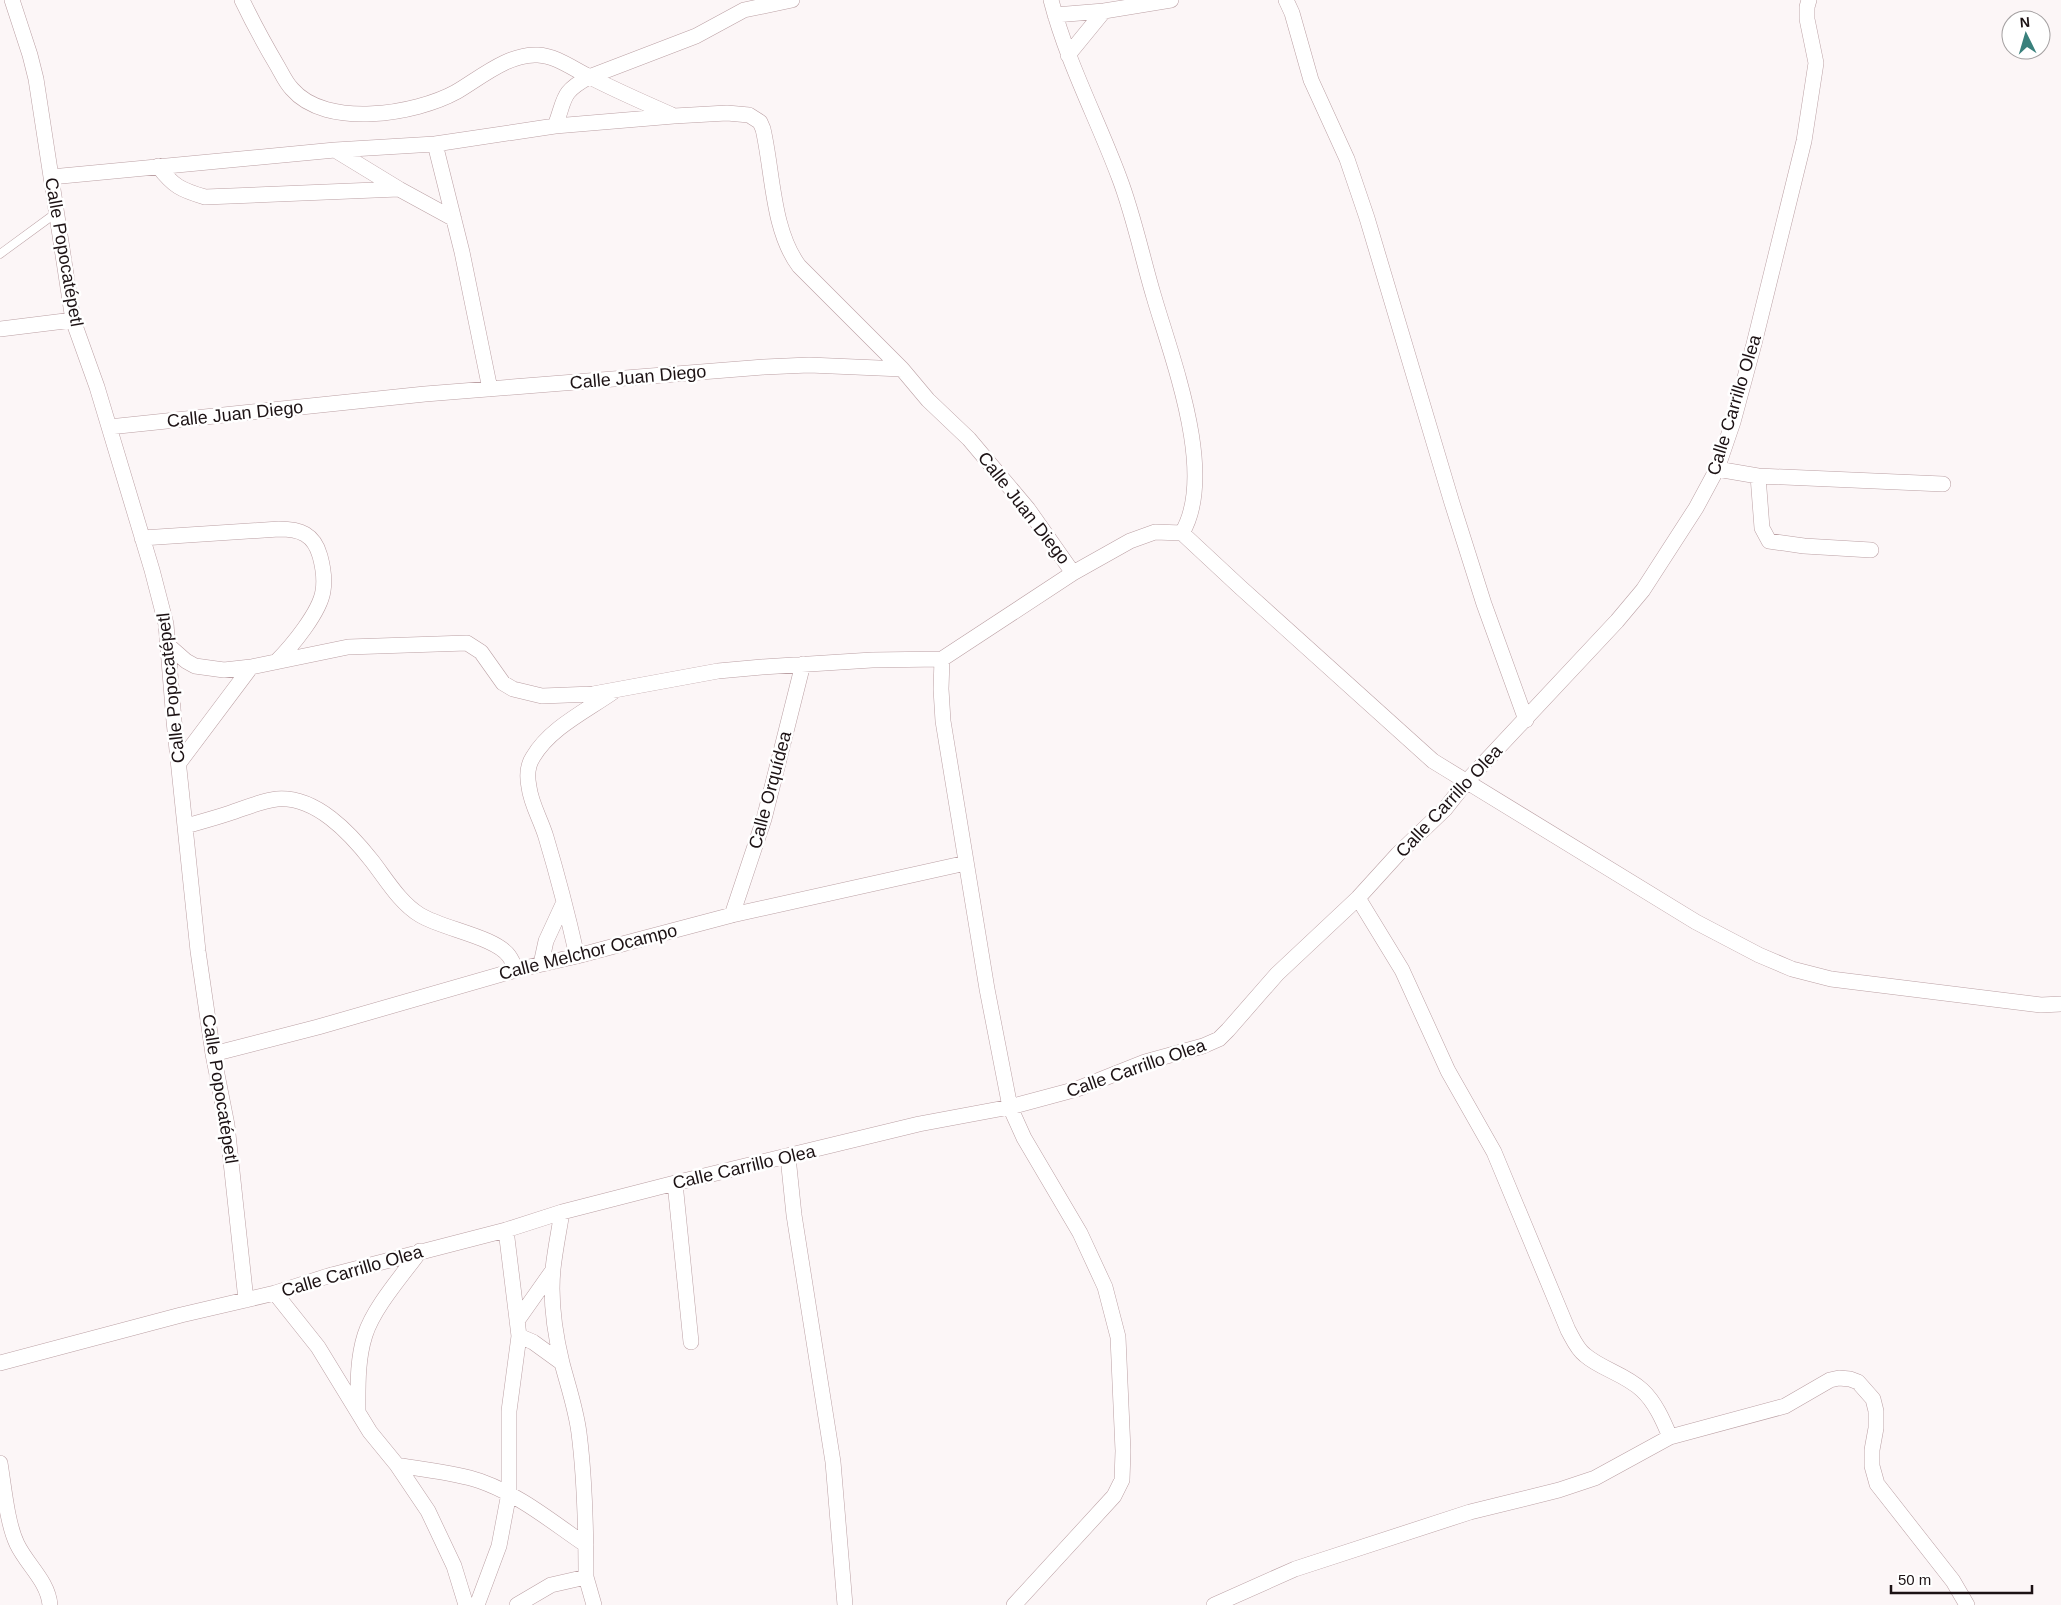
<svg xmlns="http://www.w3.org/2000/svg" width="2061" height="1605" font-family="Arial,sans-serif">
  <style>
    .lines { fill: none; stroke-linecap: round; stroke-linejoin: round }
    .service-casing { stroke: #bba0a4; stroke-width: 9 }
    .minor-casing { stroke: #bba0a4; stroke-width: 16 }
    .service { stroke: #fff; stroke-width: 8 }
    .minor { stroke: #fff; stroke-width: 15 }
    .labels { text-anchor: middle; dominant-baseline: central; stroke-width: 5; stroke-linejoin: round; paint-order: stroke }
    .street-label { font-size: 18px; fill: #1c1214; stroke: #fff }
  </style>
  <rect width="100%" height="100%" fill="#fcf6f7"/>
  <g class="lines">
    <g class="service-casing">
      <path id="service" d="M0,254L56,213"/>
    </g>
    <g class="minor-casing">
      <path id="minor" d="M12,0L30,55L36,79L73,320L97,387L152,570L166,624L174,721L198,951L213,1054L227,1125L246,1300
        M242,0C253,23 265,45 278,67C282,74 286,83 292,89C326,129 416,114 456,92C480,78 509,53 538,55C557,56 573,69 590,77C617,91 645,103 672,115
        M1051,0C1067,62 1097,118 1119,177C1134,216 1142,257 1154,297C1172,359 1217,474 1182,533
        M1286,0L1292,13L1311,80L1347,159L1367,218L1452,503L1484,604L1526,720
        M1055,15L1104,11L1171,0
        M1068,55L1104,11
        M555,126C566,98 560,93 589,77L696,36L744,10L792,0
        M435,144L462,252L490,389
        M335,150L399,189
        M158,166C173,186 181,190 205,197L399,189L454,219
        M51,177L335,150L435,144L555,126L674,116L727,113L749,115L760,122L763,129C773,172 772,230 799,266L902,369
        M0,329L73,320
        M109,427L425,394L764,367L809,365L902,369L928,400L969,439L1028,509L1073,573
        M1717,469L1758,476L1943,484
        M1758,476L1762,528L1769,541L1804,546L1871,550
        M142,538L279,529C300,529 314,534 320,556C323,567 325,579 323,591C320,612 292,646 276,662
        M169,646L186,661L195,666L224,670L251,667L348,647L467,643L481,652L503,683L513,689L542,696L593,694L718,671L762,667L872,660L942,659L1073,573L1130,541L1155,532L1182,533L1240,587L1433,761L1696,922L1759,955L1792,969L1831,979L2041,1005L2061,1004
        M942,659L941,689L943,721L987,989L1010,1107L1024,1138L1080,1233L1105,1287L1118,1337L1123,1451L1122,1480L1114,1496L1014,1605
        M179,763L251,667
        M186,826C200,822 215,818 230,813C245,808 261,801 277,799C316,796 350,833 372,861C386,879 400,903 420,915C443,929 496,937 509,956C512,960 514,965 516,970
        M1358,898L1402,970L1448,1071L1494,1152L1568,1330C1573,1339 1577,1349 1585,1355C1601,1369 1625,1374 1642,1390C1655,1402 1663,1420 1670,1437
        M732,915L764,819L803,664
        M577,956C568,916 558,877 546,837C541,820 531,804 529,787C527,777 527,766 533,757C550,728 586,711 613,692
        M541,964L546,941L564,902
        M213,1054L318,1027L516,970L577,956L732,915L966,863
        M788,1157L794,1215L833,1462L845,1605
        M675,1183L691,1342
        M562,1212C559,1231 555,1250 553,1269C550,1299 555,1334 562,1363C568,1386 576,1409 579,1433C585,1480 586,1529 586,1577
        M275,1293L318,1347L370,1432L397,1465L428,1511L454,1566L466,1605
        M517,1321L553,1270
        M519,1336L533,1342L562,1363
        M0,1363L181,1315L275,1293L328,1276L506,1230L562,1212L675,1183L919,1124L1010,1107L1077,1089L1145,1062L1203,1046L1219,1039L1228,1030L1277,974L1358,898L1398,854L1445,809L1467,781L1617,621L1643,590L1696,508L1717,469L1733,422L1754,344L1804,141L1816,63L1807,19V7L1809,0
        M358,1412C358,1387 357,1360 365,1335C374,1307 402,1276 420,1251
        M0,1463C4,1487 7,1523 17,1544C27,1565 48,1581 50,1605
        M397,1465C424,1470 454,1472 480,1481C520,1495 552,1522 586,1545
        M477,1605L499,1546L509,1493V1411L519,1336L506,1230
        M517,1605L551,1585L586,1577L594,1605
        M1214,1605L1295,1569L1470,1512L1559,1490L1595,1478L1670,1437L1785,1406L1830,1380L1839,1378L1850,1379L1858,1382L1873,1399L1876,1411V1428L1872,1450V1466L1877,1484L1953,1581L1967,1605"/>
    </g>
    <use href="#service" class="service"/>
    <use href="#minor" class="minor"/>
  </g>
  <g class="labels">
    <g class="street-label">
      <text transform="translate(64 252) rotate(80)">Calle Popocatépetl</text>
      <text transform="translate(638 377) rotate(-5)">Calle Juan Diego</text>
      <text transform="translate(1734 405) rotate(-73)">Calle Carrillo Olea</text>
      <text transform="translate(235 414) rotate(-6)">Calle Juan Diego</text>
      <text transform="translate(1024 508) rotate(52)">Calle Juan Diego</text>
      <text transform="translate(171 688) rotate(-96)">Calle Popocatépetl</text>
      <text transform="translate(770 790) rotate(-75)">Calle Orquídea</text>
      <text transform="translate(1449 801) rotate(-47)">Calle Carrillo Olea</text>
      <text transform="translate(588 952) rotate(-14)">Calle Melchor Ocampo</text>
      <text transform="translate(1136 1068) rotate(-19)">Calle Carrillo Olea</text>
      <text transform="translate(220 1089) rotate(81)">Calle Popocatépetl</text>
      <text transform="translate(744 1167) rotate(-13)">Calle Carrillo Olea</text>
      <text transform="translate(352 1271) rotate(-16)">Calle Carrillo Olea</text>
    </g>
  </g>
  <g transform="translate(2026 35) rotate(355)"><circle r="24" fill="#ffffff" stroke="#a4a0a1"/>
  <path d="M0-4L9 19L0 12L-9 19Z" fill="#39807c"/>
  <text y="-8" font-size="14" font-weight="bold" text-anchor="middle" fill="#1c1214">N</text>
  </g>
  <path d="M1891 1585v8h141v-8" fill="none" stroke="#1c1214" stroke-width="2.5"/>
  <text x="1898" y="1585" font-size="15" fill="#1c1214" stroke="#ffffff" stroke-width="4" paint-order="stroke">50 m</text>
</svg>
